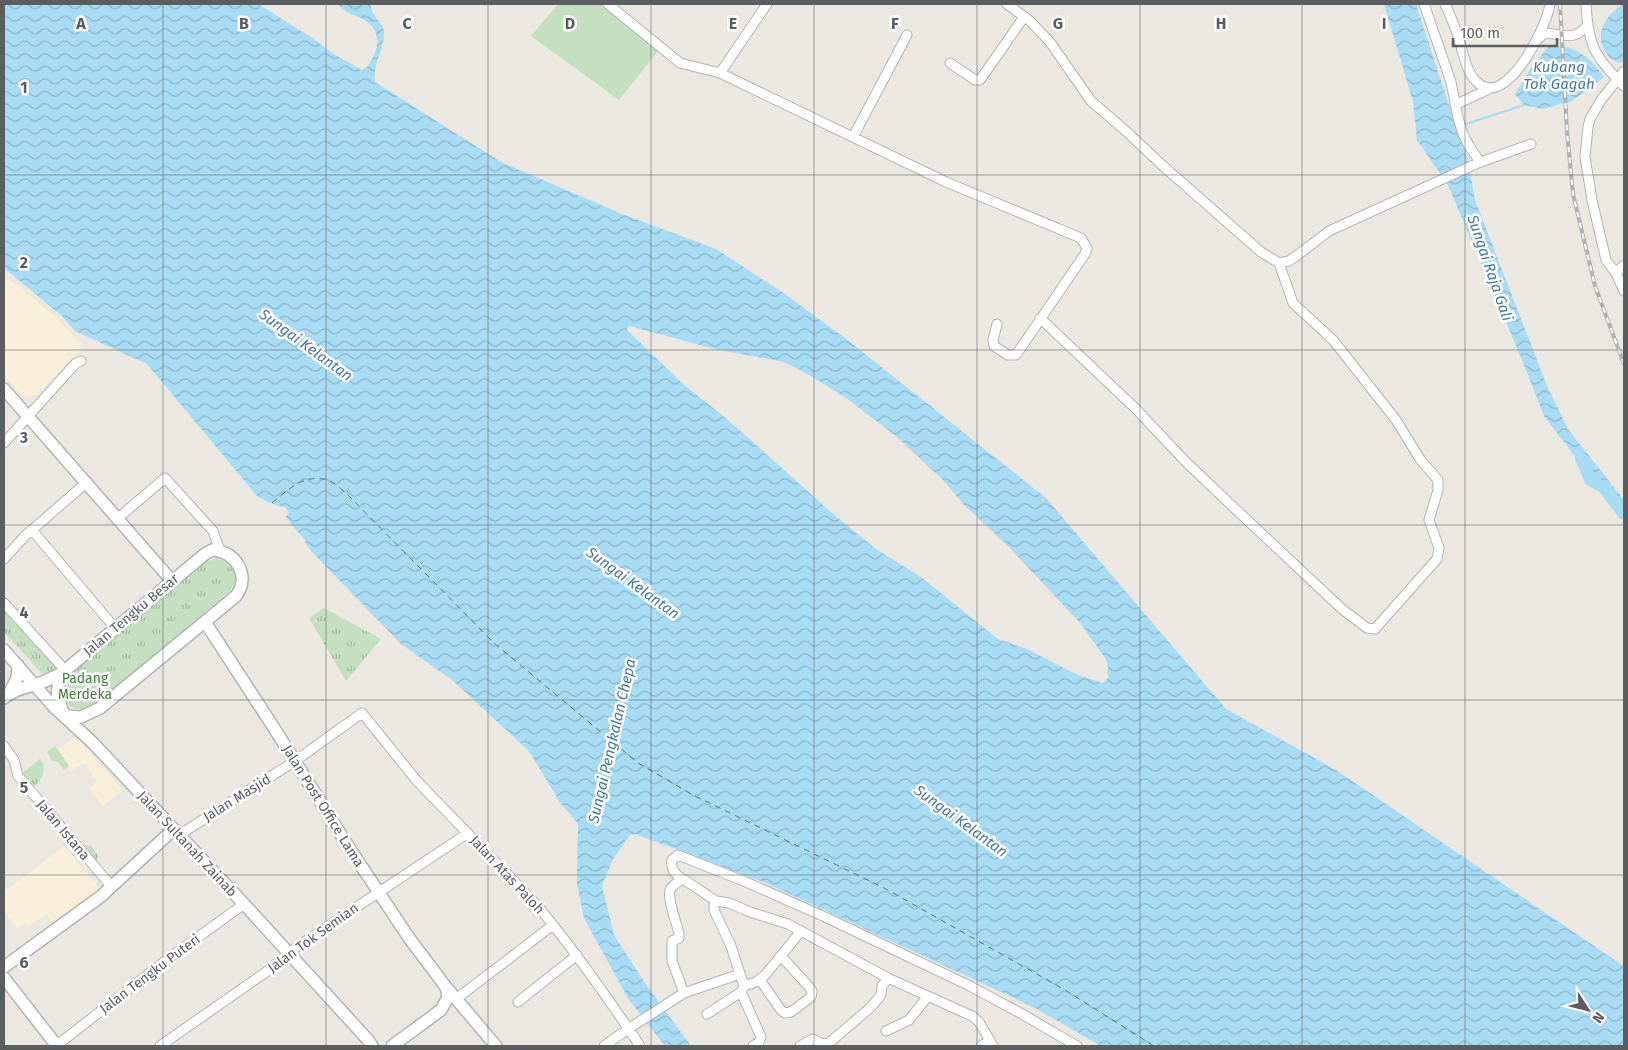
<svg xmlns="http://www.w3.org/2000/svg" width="1628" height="1050" font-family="'Fira Sans',sans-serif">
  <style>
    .commercial { fill: #f9eed8 }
    .grass { fill: url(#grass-tufts) }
    .garden { fill: #c4e0c0 }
    .water { fill: url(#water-waves); fill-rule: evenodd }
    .pier { fill: #ebe8e1 }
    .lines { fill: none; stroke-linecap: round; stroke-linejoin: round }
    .stream { stroke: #a8dcf5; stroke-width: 2 }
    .river { stroke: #a8dcf5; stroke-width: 12 }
    .ferry { stroke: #457a9c; stroke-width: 1; stroke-dasharray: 6 5; stroke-linecap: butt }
    .street-casing { stroke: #b2b4b7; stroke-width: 11 }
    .secondary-casing { stroke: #b1b5b7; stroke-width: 14 }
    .street { stroke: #fff; stroke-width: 9 }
    .secondary { stroke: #fff; stroke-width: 11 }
    .rail-casing { stroke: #b0b1b1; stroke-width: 4 }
    .rail { stroke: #fff; stroke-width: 2; stroke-dasharray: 5.5; stroke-linecap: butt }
    .grid { fill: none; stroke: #5a5e60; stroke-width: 1; stroke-opacity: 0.55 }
    .labels { text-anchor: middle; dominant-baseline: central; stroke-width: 5; stroke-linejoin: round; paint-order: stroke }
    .street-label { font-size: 14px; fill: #5a5e60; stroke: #fff }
    .park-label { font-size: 14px; fill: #417c3d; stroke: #fff }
    .water-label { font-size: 15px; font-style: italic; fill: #457a9c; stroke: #fff }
    .grid-label { font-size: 16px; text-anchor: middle; font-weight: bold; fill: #5a5e60; stroke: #fff; stroke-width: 5; stroke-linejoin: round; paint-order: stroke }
  </style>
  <defs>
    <pattern id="grass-tufts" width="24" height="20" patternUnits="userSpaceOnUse" patternTransform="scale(1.25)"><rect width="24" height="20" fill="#c4e0c0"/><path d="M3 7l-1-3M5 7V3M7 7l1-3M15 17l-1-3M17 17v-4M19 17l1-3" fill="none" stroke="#a2b99f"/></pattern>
    <pattern id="water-waves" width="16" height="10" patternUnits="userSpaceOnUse" patternTransform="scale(1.25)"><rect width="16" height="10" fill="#a8dcf5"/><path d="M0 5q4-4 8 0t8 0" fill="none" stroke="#8cb6ca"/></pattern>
  </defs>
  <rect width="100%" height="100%" fill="#ebe8e1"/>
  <path class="commercial" d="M8,278L57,318L81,344L80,350L39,393L27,398L23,396L4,375V283Z
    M76,736L123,790L103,806L90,790L91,787L97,782L85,764L81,765L72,770L58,750Z
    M64,846L100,888L52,923L46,914L28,927L25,923L17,928L4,911V892Z"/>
  <path class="grass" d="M217,558C227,561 236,569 236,581L230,591L96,704C81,712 70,711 61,695L65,677L71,671L206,562Z
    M324,608L381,639L346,681L309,618Z
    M4,610L56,667L48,673L42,674L4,632Z
    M55,746L69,766L64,770L59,763L50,759L51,758L47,752Z
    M40,759C48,770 42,779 33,788L21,774Z
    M86,845L91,846L96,853H97L98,857L96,862L82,846Z"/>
  <path class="garden" d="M558,4H600L658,51L619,100L531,36Z"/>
  <path class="water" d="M4,4H258L314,39L332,53L362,70C368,68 371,61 374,55C381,40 377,26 361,18C358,16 353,15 350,14C345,11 341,7 337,4H370C371,7 372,12 374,15C378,21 383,23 384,32C385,49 372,64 375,82L501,162L622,214L716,249L782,292L845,338L1046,498L1226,709L1336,770L1622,965L1624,967V1046H1101L1035,1008L766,883L635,834L630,835L613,859L602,886L614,935L645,983L691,1046H665L629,1000L584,918L577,884L578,824L559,801L529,751L452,680L401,644L313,553L285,516L289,513C284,507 282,508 275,505C269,503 263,499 257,496L147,364L75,331L62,316L4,268ZM629,326L715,349L784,362L811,376L849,400L897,437L945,482L964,505L1009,547L1081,624L1107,661L1108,668L1107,672L1109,677L1103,683L1078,675L1027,649L998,639L921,577L876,549L832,513L727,419L683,384L628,331L627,329Z
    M1384,4H1416L1456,127L1468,160L1475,200L1547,386L1568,429L1624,500V520L1544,416L1520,355L1448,185L1417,140L1413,102Z
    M1624,4V60L1621,63C1604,60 1596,38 1604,24C1609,14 1616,9 1624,4Z
    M1561,46C1580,49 1594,61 1604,77L1572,101L1542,109L1524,105L1515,94L1516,83L1525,66L1548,47Z"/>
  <path class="pier" d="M1548,47L1529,71L1515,94L1516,83L1525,66Z
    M271,502L274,505L285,507L289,513L285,517L306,541L304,543L283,518L286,513L283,510L272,507L269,504Z"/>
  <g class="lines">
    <path class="stream" d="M1463,125L1524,105"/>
    <path class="river" d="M1581,458L1590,480L1603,487L1624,514"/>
    <path class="ferry" d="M272,503C289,489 305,472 330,481C335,483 341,489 346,493L494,643L638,763L693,795L886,889L1065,990L1154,1046"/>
    <g class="street-casing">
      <path id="street" d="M608,4L680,63L720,73L946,182L1081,238L1087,248L1085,254L1016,355H1008L994,346L993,340L997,324
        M1007,4L1030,21L1050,42L1091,101L1127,132L1162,165L1261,252L1279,263L1289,261L1299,254L1329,231L1478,163L1531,144
        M1424,4L1451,82L1458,118L1463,134L1469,146L1480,162
        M1445,4C1450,14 1454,25 1458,36C1463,50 1465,71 1477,82C1506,111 1547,26 1550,4
        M1586,4C1588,46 1595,57 1624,86
        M1539,38L1545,33C1564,34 1572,42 1587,26
        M950,63L975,80H980L1024,17
        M1624,71L1601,100L1590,119L1588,127L1585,157L1592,200L1606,260L1616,273L1624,291
        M720,73L767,4
        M1455,105L1491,88
        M853,137L907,35
        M1616,273L1624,265
        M1040,318L1136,409L1186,462L1228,502L1342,609L1367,628L1375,629L1437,559L1439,548L1429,520L1438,490V480L1420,459L1396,420L1333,340L1293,303L1279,263
        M4,443L76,363L81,361
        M117,519L165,478L213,531L220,551
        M32,530L115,628
        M4,559L25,536L86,483
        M4,603L65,670
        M4,746L14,760L18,776L112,887
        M179,835L295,761L362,713L417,781L537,905C574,950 608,998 640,1046
        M683,879C675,875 670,868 672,860L678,855L746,882L825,917L970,986L1022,1014L1077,1046
        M760,980L781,1010L785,1013L791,1012L811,997L812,991L810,988L781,956
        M744,986L731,946L714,910V905L716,901L729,903L750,912L788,924L888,978L972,1016L979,1022L993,1046
        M741,992L761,1037L759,1042L753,1046
        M684,993L672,961V941L679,938V934C677,923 667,900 670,890C672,885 678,882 683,879L716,901
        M456,999L553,925
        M518,1002L577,955
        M707,1014L741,992L744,986L756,982L766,974L801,931
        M886,1031L909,1020L928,996
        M56,1046L165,961L244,904
        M160,1046L266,972L295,948L468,833
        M604,1046L628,1029L684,993L740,974
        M800,1046L813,1039L822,1044L829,1043L870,1008L881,995L882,986L888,978
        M981,1046L990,1041"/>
    </g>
    <g class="secondary-casing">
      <path id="secondary" d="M4,389L172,581
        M212,550C236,551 251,576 236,596L100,708L81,717L65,716C56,697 55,692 62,673L205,554Z
        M205,622L274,728L350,849L409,938L446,987L496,1046
        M4,650L53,706L93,743L244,904L368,1040L372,1046
        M9,694L17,678L18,665
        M4,698C15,688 30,687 43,682C49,680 55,676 62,673
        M4,967L100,897L174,829
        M4,978L57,1046
        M392,1046L441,1010L448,997L446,987"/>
    </g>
    <use href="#street" class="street"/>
    <use href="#secondary" class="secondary"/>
    <g class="rail-casing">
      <path id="rail" d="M1560,4L1567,132L1573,194L1595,286L1624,364"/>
    </g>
    <use href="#rail" class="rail"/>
  </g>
  <path class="grid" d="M163,4V1046M326,4V1046M488,4V1046M651,4V1046M814,4V1046M977,4V1046M1140,4V1046M1302,4V1046M1465,4V1046M4,175H1624M4,350H1624M4,525H1624M4,700H1624M4,875H1624"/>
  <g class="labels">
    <g class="street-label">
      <text transform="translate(131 615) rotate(-40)">Jalan Tengku Besar</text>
      <text transform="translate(237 798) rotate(-32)">Jalan Masjid</text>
      <text transform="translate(323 806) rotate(58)">Jalan Post Office Lama</text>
      <text transform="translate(63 830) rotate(50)">Jalan Istana</text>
      <text transform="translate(187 844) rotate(47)">Jalan Sultanah Zainab</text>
      <text transform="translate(507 875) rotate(47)">Jalan Atas Paloh</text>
      <text transform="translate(313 938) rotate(-36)">Jalan Tok Semian</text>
      <text transform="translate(150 974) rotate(-37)">Jalan Tengku Puteri</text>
    </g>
    <g class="park-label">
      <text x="85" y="678">Padang<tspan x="85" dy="16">Merdeka</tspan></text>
    </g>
    <g class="water-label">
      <text x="1559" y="67">Kubang<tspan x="1559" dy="17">Tok Gagah</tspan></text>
      <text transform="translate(1490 268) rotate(71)">Sungai Raja Gali</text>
      <text transform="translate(306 345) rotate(36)">Sungai Kelantan</text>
      <text transform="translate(633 583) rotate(36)">Sungai Kelantan</text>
      <text transform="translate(612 741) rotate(-77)">Sungai Pengkalan Chepa</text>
      <text transform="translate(961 821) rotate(36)">Sungai Kelantan</text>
    </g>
  </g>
  <g class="grid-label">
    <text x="81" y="29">A</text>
    <text x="244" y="29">B</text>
    <text x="407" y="29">C</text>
    <text x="570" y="29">D</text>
    <text x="733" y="29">E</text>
    <text x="895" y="29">F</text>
    <text x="1058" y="29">G</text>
    <text x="1221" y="29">H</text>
    <text x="1384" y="29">I</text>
    <text x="24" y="93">1</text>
    <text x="24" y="268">2</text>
    <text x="24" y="443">3</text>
    <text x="24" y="618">4</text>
    <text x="24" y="793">5</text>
    <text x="24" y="968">6</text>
  </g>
  <rect width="1628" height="1050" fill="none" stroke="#5a5e60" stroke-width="10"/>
  <g transform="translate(1588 1010) rotate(126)" stroke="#ffffff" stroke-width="4" paint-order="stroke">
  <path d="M0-4L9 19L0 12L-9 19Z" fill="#5a5e60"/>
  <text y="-8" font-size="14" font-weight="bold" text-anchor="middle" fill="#5a5e60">N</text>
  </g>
  <path d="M1453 38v8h104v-8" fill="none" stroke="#5a5e60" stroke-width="2.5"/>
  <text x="1460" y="38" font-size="15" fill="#5a5e60" stroke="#ffffff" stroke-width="4" paint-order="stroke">100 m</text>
</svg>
